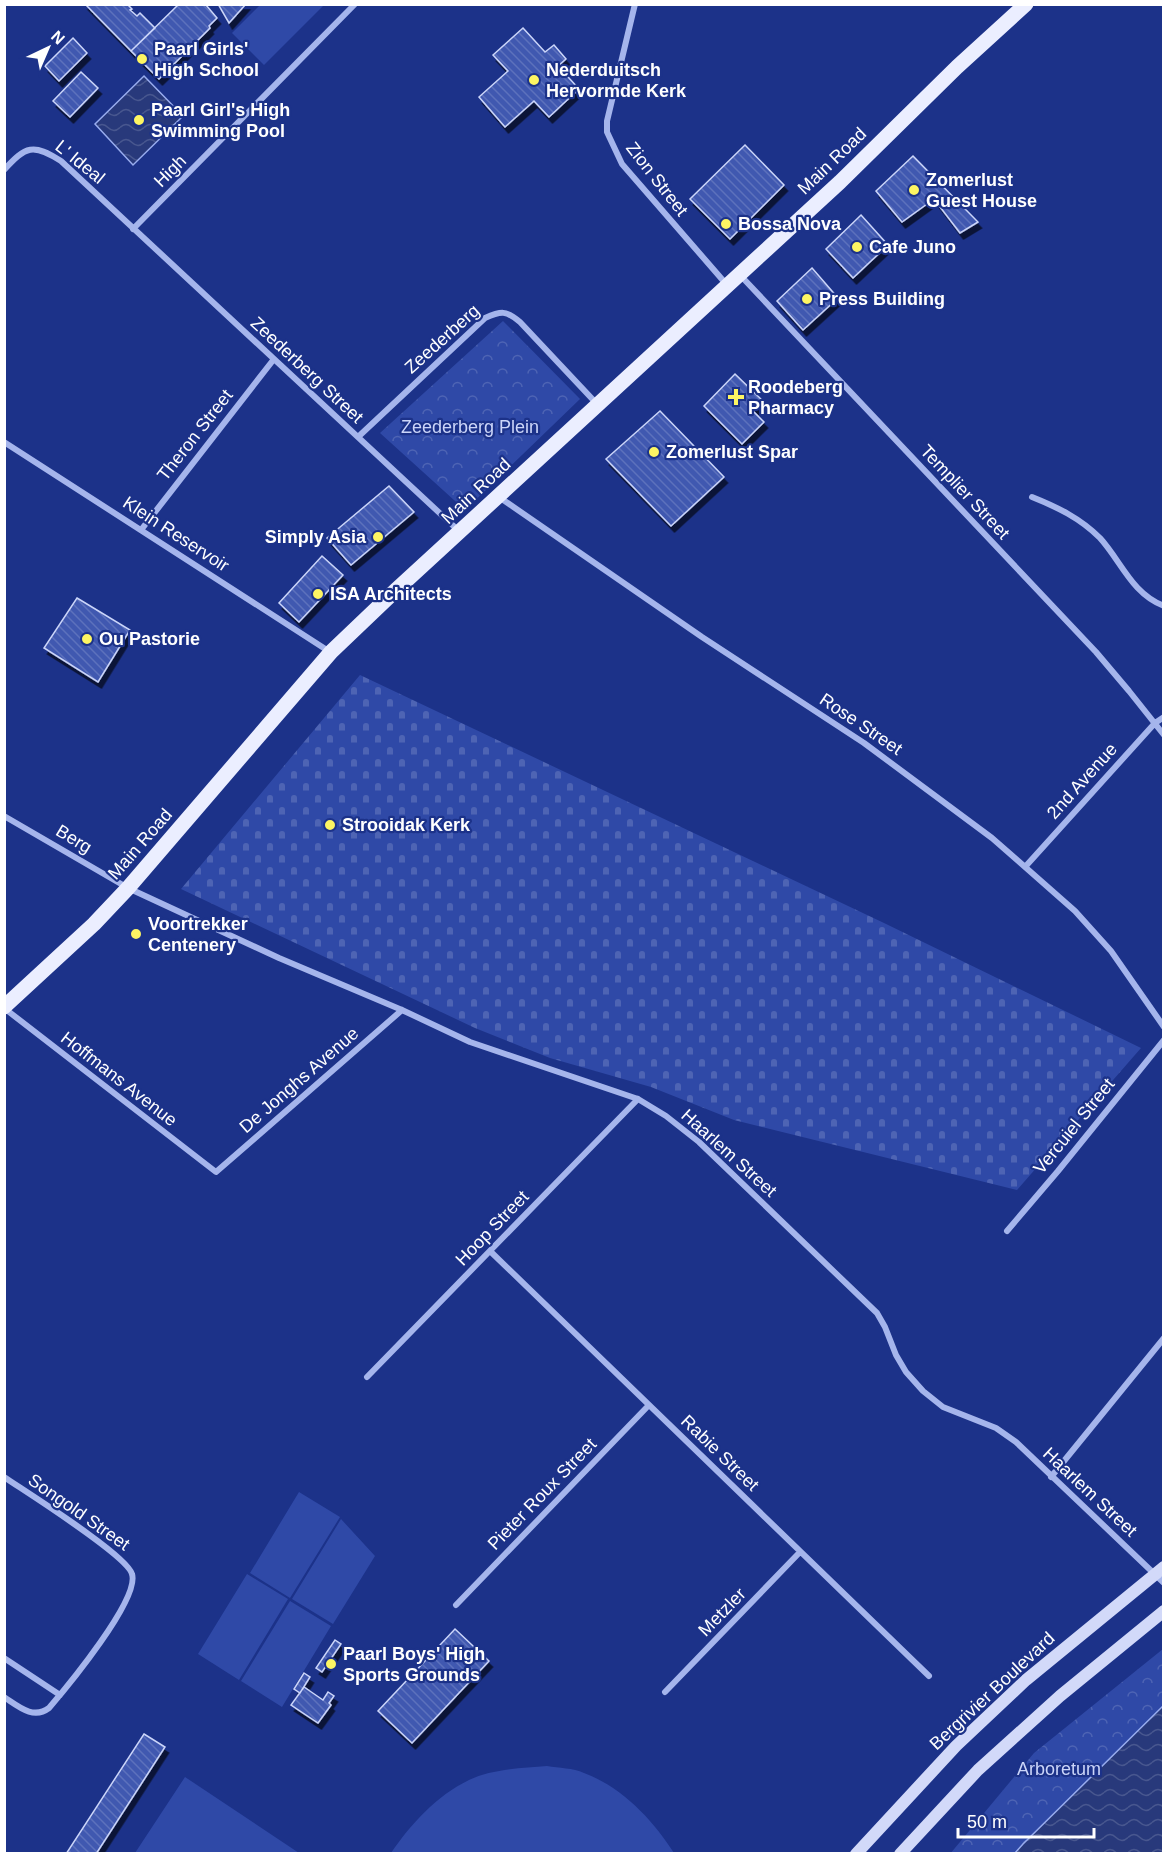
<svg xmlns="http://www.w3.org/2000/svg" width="1168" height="1858" font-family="Arial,sans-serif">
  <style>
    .cemetery { fill: url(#cemetery-stones) }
    .park { fill: url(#park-crowns) }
    .pitch { fill: #2f49a7 }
    .water { fill: url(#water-waves); stroke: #98acee; stroke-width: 1.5 }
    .building { fill: url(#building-back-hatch); stroke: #cbd5f9; stroke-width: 1.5; filter: url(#shadow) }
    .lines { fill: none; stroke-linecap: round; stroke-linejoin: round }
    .street { stroke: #a5b5ec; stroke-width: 6 }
    .secondary { stroke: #d2d9f9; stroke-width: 12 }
    .primary { stroke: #ebeeff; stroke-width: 15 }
    .poi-dot { fill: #fdf563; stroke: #1c3289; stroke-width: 2 }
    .labels { text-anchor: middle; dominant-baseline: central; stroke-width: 4.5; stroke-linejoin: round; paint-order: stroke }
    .poi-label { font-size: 18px; font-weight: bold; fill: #fff; stroke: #1c3289; text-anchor: start }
    .street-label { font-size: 18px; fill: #fff; stroke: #1c3289 }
    .park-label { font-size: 18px; fill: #cbd5f9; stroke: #1c3289 }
  </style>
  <defs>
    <pattern id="cemetery-stones" width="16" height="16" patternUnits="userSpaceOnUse" patternTransform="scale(1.5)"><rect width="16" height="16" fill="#2f49a7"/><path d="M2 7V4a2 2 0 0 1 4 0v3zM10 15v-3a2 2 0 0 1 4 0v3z" fill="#4e64b4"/></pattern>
    <pattern id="park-crowns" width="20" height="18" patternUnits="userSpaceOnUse" patternTransform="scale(1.5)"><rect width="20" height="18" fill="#2f49a7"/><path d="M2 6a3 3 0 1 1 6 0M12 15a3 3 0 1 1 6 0" fill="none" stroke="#4e64b4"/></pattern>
    <pattern id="water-waves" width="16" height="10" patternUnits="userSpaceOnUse" patternTransform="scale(1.5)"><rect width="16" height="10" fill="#28397b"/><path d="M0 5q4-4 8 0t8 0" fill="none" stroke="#48578f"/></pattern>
    <pattern id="building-back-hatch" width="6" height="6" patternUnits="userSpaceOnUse" patternTransform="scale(1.5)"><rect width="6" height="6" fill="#4058b0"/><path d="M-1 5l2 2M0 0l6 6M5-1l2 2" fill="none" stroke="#5d71bc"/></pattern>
    <filter id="shadow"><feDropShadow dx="3.5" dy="6" stdDeviation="0" flood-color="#0009"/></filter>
  </defs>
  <rect width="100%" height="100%" fill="#1c3289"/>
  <path class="cemetery" d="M360,675L884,923L1141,1048L1017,1190L734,1120L651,1087L550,1058L475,1028L181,889Z"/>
  <path class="park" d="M503,321L580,399L465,510L380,433Z
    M1163,1649V1706L1023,1844L1015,1853L950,1854L1034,1753Z"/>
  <path class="pitch" d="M261,4H324V5L264,65L232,33Z
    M299,1492L340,1517L290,1598L250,1573Z
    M341,1519L375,1556L333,1624L292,1599Z
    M247,1574L288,1599L239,1680L198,1654Z
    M290,1601L331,1626L282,1707L241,1681Z
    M547,1766C559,1768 573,1768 584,1773C622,1787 653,1820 674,1853H391C411,1824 436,1796 469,1780C492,1769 522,1768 547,1766Z
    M185,1777L299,1853H135Z"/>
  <path class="water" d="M144,76L183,116L133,165L95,124Z
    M1163,1706V1853H1015L1023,1844Z"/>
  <path class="building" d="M85,4H127L132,9L130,10L137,16L140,13L155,28L131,51Z
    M179,4L206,5L217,18L209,26L210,28L159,79L131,51Z
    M218,4H246L229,23Z
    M523,28L545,52L554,45L566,59L558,66L579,89L549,117L534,101L505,127L479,97L508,71L493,55Z
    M73,38L87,53L59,81L45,66Z
    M81,72L98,88L70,117L53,101Z
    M745,145L784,185L730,239L690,199Z
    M913,156L978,222L960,233L934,199L902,222L876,191Z
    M861,215L888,245L853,278L826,249Z
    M812,268L838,298L803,330L777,301Z
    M735,374L763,401L753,411L764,422L742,444L704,406Z
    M660,411L724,477L671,526L606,459Z
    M389,486L414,512L351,565L327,538Z
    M322,556L343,575L299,622L279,603Z
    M77,598L130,630L98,682L44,648Z
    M455,1629L489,1661L412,1743L378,1711Z
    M335,1640L341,1644L322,1672L316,1668Z
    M304,1673L310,1677L300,1693L294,1689Z
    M304,1687L323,1700L328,1692L334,1696L329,1703L331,1705L318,1723L291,1705Z
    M144,1734L165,1747L96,1854H66Z"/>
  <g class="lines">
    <path class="street" d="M635,4L607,121V132L622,164L727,285
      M4,170C26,146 33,143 61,161L460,532
      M133,229L355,4
      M740,275L1096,652L1129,691L1164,735
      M358,437L485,318C501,311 506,310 520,322L597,404
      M4,442L330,652
      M499,497L702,637L864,743L992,838L1075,911L1111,951L1164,1027
      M1032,497C1057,507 1080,518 1100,538C1121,561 1132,594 1164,606
      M141,530L274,359
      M4,816L128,888L279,958L402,1010L470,1042L638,1099L666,1116L699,1142L877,1313L885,1327L896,1355L906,1372L923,1391L943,1407L996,1428L1016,1442L1164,1583
      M1025,867L1155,723L1164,717
      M4,1008L216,1172L402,1010
      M1007,1231L1058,1171L1164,1040
      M490,1251L929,1676
      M367,1377L638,1099
      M4,1477C26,1492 127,1555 132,1574C140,1599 67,1687 49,1708C33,1720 18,1706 4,1697
      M1051,1477L1164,1338
      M456,1605L649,1405
      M4,1658L60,1695
      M665,1692L800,1552"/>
    <path class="secondary" d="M856,1854L956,1746L1026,1680L1164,1567
      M900,1854L978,1770L1060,1696L1164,1611"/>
    <path class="primary" d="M4,1007L94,924L128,888L331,652L396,590L840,182L957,67L1026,4"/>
  </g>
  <g class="poi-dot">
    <circle cx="142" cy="59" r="6"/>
    <circle cx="534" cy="80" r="6"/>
    <circle cx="139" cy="120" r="6"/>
    <circle cx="914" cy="190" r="6"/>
    <circle cx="726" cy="224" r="6"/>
    <circle cx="857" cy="247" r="6"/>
    <circle cx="807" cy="299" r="6"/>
    <path d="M733 388h6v6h6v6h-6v6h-6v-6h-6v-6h6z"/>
    <circle cx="654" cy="452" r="6"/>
    <circle cx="378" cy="537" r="6"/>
    <circle cx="318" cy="594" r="6"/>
    <circle cx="87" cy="639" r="6"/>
    <circle cx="330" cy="825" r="6"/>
    <circle cx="136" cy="934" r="6"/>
    <circle cx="331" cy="1664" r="6"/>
  </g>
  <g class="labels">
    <g class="poi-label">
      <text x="154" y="49">Paarl Girls'<tspan x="154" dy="21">High School</tspan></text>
      <text x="546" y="70">Nederduitsch<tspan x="546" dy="21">Hervormde Kerk</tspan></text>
      <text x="151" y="110">Paarl Girl's High<tspan x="151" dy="21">Swimming Pool</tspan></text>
      <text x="926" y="180">Zomerlust<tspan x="926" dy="21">Guest House</tspan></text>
      <text x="738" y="224">Bossa Nova</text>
      <text x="869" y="247">Cafe Juno</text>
      <text x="819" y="299">Press Building</text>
      <text x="748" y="387">Roodeberg<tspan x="748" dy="21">Pharmacy</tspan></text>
      <text x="666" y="452">Zomerlust Spar</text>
      <text x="366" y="537" text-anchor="end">Simply Asia</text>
      <text x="330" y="594">ISA Architects</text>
      <text x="99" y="639">Ou Pastorie</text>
      <text x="342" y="825">Strooidak Kerk</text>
      <text x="148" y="924">Voortrekker<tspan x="148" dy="21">Centenery</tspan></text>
      <text x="343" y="1654">Paarl Boys' High<tspan x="343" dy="21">Sports Grounds</tspan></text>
    </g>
    <g class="street-label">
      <text transform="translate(832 161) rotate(-44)">Main Road</text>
      <text transform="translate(80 162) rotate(39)">L' Ideal</text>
      <text transform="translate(170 171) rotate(-45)">High</text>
      <text transform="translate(657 179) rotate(52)">Zion Street</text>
      <text transform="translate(442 339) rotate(-42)">Zeederberg</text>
      <text transform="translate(307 370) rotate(43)">Zeederberg Street</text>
      <text transform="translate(195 435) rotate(-52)">Theron Street</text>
      <text transform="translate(476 491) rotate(-43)">Main Road</text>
      <text transform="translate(965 492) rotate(47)">Templier Street</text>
      <text transform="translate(176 534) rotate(33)">Klein Reservoir</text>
      <text transform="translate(861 724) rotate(34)">Rose Street</text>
      <text transform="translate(1082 781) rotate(-48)">2nd Avenue</text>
      <text transform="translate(74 839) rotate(31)">Berg</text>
      <text transform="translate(140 844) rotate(-49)">Main Road</text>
      <text transform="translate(119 1079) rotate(38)">Hoffmans Avenue</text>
      <text transform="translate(299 1080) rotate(-41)">De Jonghs Avenue</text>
      <text transform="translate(1074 1126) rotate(-51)">Vercuiel Street</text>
      <text transform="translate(729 1153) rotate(42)">Haarlem Street</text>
      <text transform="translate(492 1228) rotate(-46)">Hoop Street</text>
      <text transform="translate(720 1453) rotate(44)">Rabie Street</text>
      <text transform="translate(1090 1492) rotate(43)">Haarlem Street</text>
      <text transform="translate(542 1494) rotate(-46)">Pieter Roux Street</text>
      <text transform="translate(79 1512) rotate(35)">Songold Street</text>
      <text transform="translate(722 1612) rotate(-46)">Metzler</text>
      <text transform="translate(992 1691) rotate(-43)">Bergrivier Boulevard</text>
    </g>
    <g class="park-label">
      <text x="470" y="427">Zeederberg Plein</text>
      <text x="1059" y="1769">Arboretum</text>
    </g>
  </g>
  <rect width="1168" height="1858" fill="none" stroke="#ffffff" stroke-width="12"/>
  <g transform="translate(48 48) rotate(44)" stroke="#1c3289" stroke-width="4.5" paint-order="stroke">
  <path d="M0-4.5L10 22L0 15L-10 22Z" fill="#ffffff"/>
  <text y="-9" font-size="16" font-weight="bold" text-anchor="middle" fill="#ffffff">N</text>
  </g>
  <path d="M958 1828v9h136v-9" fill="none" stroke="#ffffff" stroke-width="3"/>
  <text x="967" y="1828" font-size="18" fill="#ffffff" stroke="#1c3289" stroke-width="4.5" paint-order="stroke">50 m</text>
</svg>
